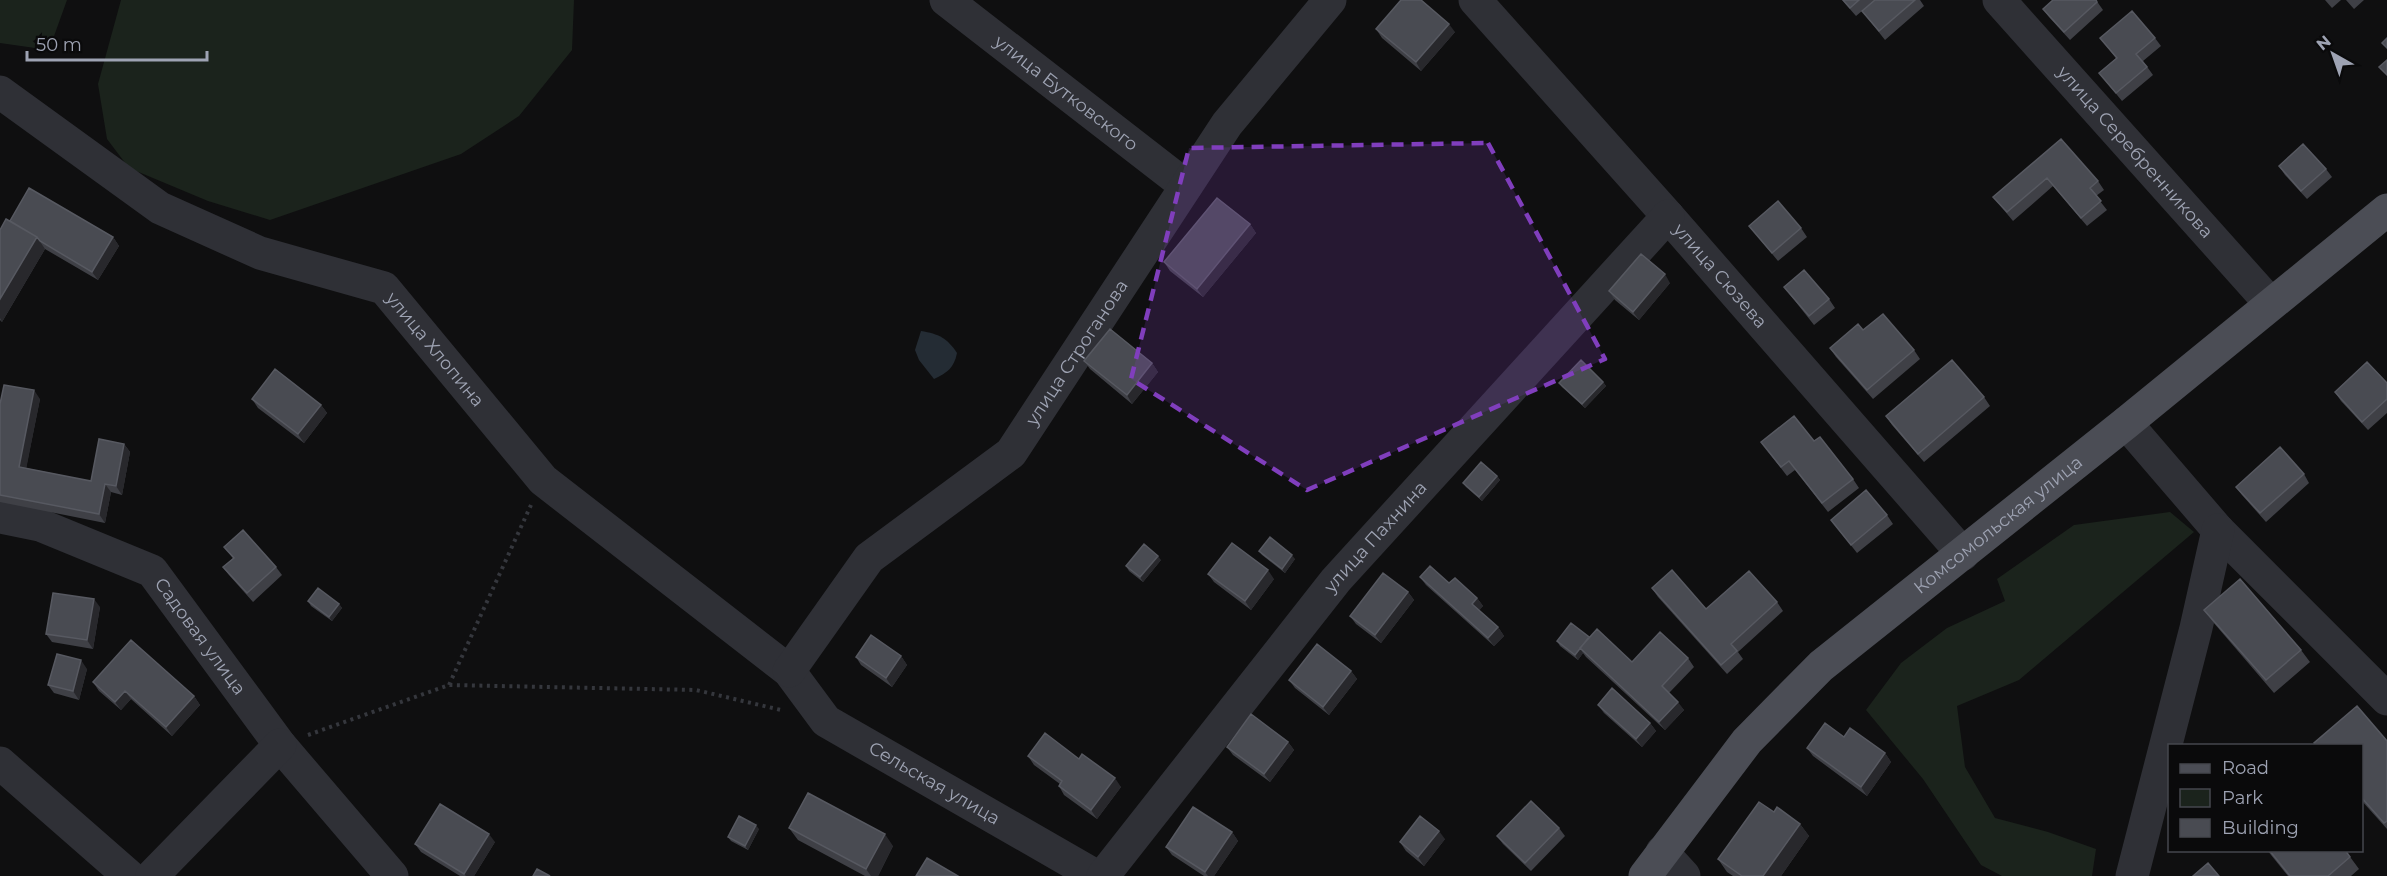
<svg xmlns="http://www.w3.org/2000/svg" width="2387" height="876" font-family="Montserrat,sans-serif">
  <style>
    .green { fill: #1b231c }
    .water { fill: #242c34 }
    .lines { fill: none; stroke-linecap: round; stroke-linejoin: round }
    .path { stroke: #35373d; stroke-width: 4; stroke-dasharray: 3 4.5; stroke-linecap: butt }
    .minor { stroke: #2f3036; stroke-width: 33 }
    .major { stroke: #4b4d55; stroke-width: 33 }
    .wall { fill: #3f4046 }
    .shaded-wall { fill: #28282c }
    .building { fill: #494b52; stroke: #575961; stroke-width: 1.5 }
    .marked { fill: #803ebd; fill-opacity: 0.2; stroke: #803ebd; stroke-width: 4.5; stroke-dasharray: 12 8; stroke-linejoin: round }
    .labels { text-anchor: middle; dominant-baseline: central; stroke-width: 4.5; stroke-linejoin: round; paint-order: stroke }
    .street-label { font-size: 18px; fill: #9ea3b3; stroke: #0a0a0b }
  </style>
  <rect width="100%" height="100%" fill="#0f0f10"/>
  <path class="green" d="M0,0H67L49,50L0,43Z
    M121,0H574L572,50L519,116L461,154L270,220L208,201L129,168L107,139L98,84Z
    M2170,512L2194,532L2019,680L1957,706L1965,767L1995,818L2048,832L2096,849L2092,876H2002L1981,865L1923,779L1866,710L1901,663L1947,628L2005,601L1997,579L2074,525Z"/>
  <path class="water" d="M921,331C939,334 947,338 957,353C954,368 947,373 934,379L919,360L915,350Z"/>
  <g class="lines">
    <path class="path" d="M449,685L531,505
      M308,735L449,685L696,690L781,710"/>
    <g class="minor">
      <path id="s1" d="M946,0L1186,186"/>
      <path id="s2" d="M1475,0L1668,216L1963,554"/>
      <path id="s3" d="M1999,0L2270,303"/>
      <path id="s4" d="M0,92L160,208L260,253L384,288L543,480L789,671L826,721L1096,876"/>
      <path d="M2126,423L2218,530L2387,699"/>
      <path id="s5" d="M0,517L40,525L152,571L280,745L392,876"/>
      <path id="s6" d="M789,671L869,558L1011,453L1227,124L1330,0"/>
      <path d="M0,763L129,876"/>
      <path d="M1662,852L1684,876"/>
      <path d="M152,876L280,745"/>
      <path id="s7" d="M1103,876L1336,580L1668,216"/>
      <path d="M2132,876L2196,628L2218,530"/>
    </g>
    <path class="major" id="s8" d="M1645,876L1747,741L1821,666L2126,423L2387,210"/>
  </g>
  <path class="wall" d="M1842,0H1920L1924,6L1885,40L1862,11L1856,16Z
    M2096,0L2103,10L2070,40L2049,17L2043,9Z
    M2325,0H2341L2332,8Z
    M2346,0H2364L2354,9Z
    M1376,29L1455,32L1421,71L1382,38Z
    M2100,38H2155L2161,46L2143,61L2153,75L2122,101L2099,73L2116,58Z
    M2061,139L2098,181L2104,190L2096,196L2107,210L2087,226L2053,186L2013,221L1993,197Z
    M2279,166L2326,169L2332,177L2307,199L2285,175Z
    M10,221L113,237L119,246L98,280L45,249L2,322L0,320V230Z
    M1250,224L1256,233L1203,297L1170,271L1164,262Z
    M1749,226L1801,228L1807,237L1778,261Z
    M1670,283L1639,320L1615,300L1609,291Z
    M1784,287L1829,299L1835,308L1814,325Z
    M1863,330L1914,350L1920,359L1873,399L1836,357L1830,348Z
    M1084,361L1152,363L1158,372L1132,404L1090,369Z
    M1603,382L1606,386L1585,408L1562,387L1559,383Z
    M2387,383V413L2368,430L2341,401L2335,392Z
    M1984,397L1990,406L1924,462L1892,425L1886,416Z
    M40,399L26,468L91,481L124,444L130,452L122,495L111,492L105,523L0,502V404Z
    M252,399L321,405L327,413L304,443L258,408Z
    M1814,441L1853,479L1859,488L1828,512L1795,470L1787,476L1761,442Z
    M2304,474L2309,483L2266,522L2242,495L2236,487Z
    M1497,476L1500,480L1482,501L1466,487L1463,483Z
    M1887,515L1893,524L1857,553L1831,520Z
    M224,547L276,567L282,575L253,602L229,575L223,567L233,558Z
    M1259,551L1295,559L1285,573L1262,555Z
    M1161,560L1143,582L1129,571L1126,566Z
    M1208,574L1274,579L1251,610L1214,582Z
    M1420,577L1449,583L1477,598L1483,606L1479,610L1498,627L1504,636L1494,646L1426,585Z
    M1652,588L1706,609L1777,602L1783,611L1738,652L1743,659L1727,674L1658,597Z
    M1408,592L1414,600L1381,643L1356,624L1350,616Z
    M308,601L339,604L342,608L332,621L311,606Z
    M100,607L93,649L52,642L46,634Z
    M2204,610L2301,650L2310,662L2274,693L2213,622Z
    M1589,638L1632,662L1688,658L1694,667L1669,693L1684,710L1665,730L1586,657L1583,653L1578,660L1560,646L1557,641Z
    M901,656L907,665L892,687L861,665L856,657Z
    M87,669L79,700L54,693L48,685Z
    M1351,671L1357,679L1329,715L1295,688L1289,680Z
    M93,682L194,696L200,705L172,736L131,699L121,710L99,691Z
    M1598,705L1650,723L1656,731L1642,747L1604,713Z
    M1844,737L1885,753L1891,762L1867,796L1813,756L1807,748Z
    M2387,741V829L2361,800V746Z
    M1288,742L1294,750L1270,782L1233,755L1227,747Z
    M1028,756L1079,759L1121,787L1097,819L1064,795L1059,786L1060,784L1034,765Z
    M1774,812L1800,824L1809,836L1781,876H1733L1727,872L1718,859Z
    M789,828L893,846L878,876H865L798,840Z
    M1559,828L1565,836L1531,871L1503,844L1497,836Z
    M759,829L748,850L731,841L728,837Z
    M1232,832L1238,841L1214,876H1204L1172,855L1166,847Z
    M1445,839L1424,866L1406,851L1400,842Z
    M495,842L474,876H460L421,852L415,844Z
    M2267,850H2345L2359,869L2351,876H2288Z"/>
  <path class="shaded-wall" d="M1449,24L1455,32L1421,71L1416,62Z
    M1250,224L1256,233L1203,297L1197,289Z
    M37,237L45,249L2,322L0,318V299Z
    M113,237L119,246L98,280L92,272Z
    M1665,274L1670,283L1639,320L1633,312Z
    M1152,363L1158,372L1132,404L1127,395Z
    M1603,382L1606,386L1585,408L1582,404Z
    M34,390L40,399L25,475L19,467Z
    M321,405L327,413L304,443L298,434Z
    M124,444L130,452L122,495L116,486Z
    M1497,476L1500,480L1482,501L1479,497Z
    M105,484L111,492L105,523L99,514Z
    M1292,555L1295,559L1285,573L1282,569Z
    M1158,556L1161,560L1143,582L1140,577Z
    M1268,570L1274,579L1251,610L1245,601Z
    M1408,592L1414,600L1381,643L1375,635Z
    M1477,598L1483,606L1478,612L1472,604Z
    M94,599L100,607L93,649L87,640Z
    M339,604L342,608L332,621L329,617Z
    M1498,627L1504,636L1494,646L1488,638Z
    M1580,648L1583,653L1578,660L1575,655Z
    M901,656L907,665L892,687L886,678Z
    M81,660L87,669L79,700L73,691Z
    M1351,671L1357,679L1329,715L1323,707Z
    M125,691L131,699L121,710L115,702Z
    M194,696L200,705L172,736L166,727Z
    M1678,702L1684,710L1665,730L1659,722Z
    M1650,723L1656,731L1642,747L1636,739Z
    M1288,742L1294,750L1270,782L1264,774Z
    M1885,753L1891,762L1867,796L1861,787Z
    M1115,778L1121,787L1097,819L1091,810Z
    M1800,824L1809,836L1781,876H1763Z
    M756,825L759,829L748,850L745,846Z
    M1439,831L1445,839L1424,866L1418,857Z
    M1232,832L1238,841L1214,876H1208L1205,872Z
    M489,834L495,842L474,876H466L464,874Z
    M885,834L893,846L878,876H871L866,869Z"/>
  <path class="building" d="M1401,0H1421L1449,24L1416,62L1376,29Z
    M1843,0H1859L1850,8Z
    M1875,0H1915L1879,31L1862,11Z
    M2053,0H2096L2097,2L2064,32L2043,9Z
    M2132,11L2155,38L2136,54L2147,67L2116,93L2099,73L2117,58L2100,38Z
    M2387,38V48L2382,43Z
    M2387,60V75L2379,67Z
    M2061,139L2098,181L2090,188L2101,201L2081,218L2047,178L2007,212L1993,197Z
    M2303,144L2326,169L2301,191L2279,166Z
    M29,188L113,237L92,272L40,241L37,237L10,221Z
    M1217,198L1250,224L1197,289L1164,262Z
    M1778,201L1801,228L1772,253L1749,226Z
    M6,219L37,237L0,299V230Z
    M1641,254L1665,274L1633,312L1609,291Z
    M1804,270L1829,299L1809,316L1784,287Z
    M1883,314L1914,350L1867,390L1830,348L1858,324L1863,330Z
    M1110,329L1152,363L1127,395L1084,361Z
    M1581,360L1603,382L1582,404L1559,383Z
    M1952,360L1984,397L1918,454L1886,416Z
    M2367,362L2387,383V399L2362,422L2335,392Z
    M275,369L321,405L298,434L252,399Z
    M4,385L34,390L19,467L91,481L99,439L124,444L116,486L105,484L99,514L0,495V404Z
    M1794,416L1814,441L1820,437L1853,479L1822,503L1789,461L1781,467L1761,442Z
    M2280,447L2304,474L2260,513L2236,487Z
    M1481,462L1497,476L1479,497L1463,483Z
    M1866,490L1887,515L1851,545L1831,520Z
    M243,530L276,567L247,593L223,567L234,558L224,547Z
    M1270,537L1292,555L1282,569L1259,551Z
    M1232,543L1268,570L1245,601L1208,574Z
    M1144,544L1158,556L1140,577L1126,566Z
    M1430,566L1449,583L1455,578L1477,598L1472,604L1498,627L1488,638L1420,577Z
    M1672,570L1706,609L1749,571L1777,602L1731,644L1737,651L1721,665L1652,588Z
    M1383,573L1408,592L1375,635L1350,616Z
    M2240,579L2301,650L2266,680L2204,610Z
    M318,588L339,604L329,617L308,601Z
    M53,593L94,599L87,640L46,634Z
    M1571,623L1589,637L1575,655L1557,641Z
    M1597,629L1632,662L1660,632L1688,658L1662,686L1678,702L1659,722L1580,648Z
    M871,635L901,656L886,678L856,657Z
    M131,640L194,696L166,727L125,691L115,702L93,682Z
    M1317,644L1351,671L1323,707L1289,680Z
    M57,654L81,660L73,691L48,685Z
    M1612,688L1650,723L1636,739L1598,705Z
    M2357,706L2387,741V821L2384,823L2361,797V746H2316L2314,743Z
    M1251,714L1288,742L1264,774L1227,747Z
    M1825,723L1844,737L1850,728L1885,753L1861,787L1807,748Z
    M1045,733L1079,759L1082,754L1115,778L1091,810L1059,786L1062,781L1028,756Z
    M808,793L885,834L866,869L789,828Z
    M1531,801L1559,828L1525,863L1497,836Z
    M1759,802L1774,812L1777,807L1800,824L1763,876H1742L1718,859Z
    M440,804L489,834L464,874L415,844Z
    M1193,807L1232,832L1205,872L1166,847Z
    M739,816L756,825L745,846L728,837Z
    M1420,816L1439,831L1418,857L1400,842Z
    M2269,850H2345L2350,857L2328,876H2290Z
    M927,858L958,876H916Z
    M2208,863L2219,876H2193Z
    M537,869L550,876H533Z"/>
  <path class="marked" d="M1488,143L1605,359L1307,490L1131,379L1189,148Z"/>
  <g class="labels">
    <g class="street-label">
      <text stroke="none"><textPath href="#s1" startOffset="152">улица Бутковского</textPath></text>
      <text stroke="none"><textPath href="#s3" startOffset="204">улица Серебренникова</textPath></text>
      <text stroke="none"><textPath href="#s2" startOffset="369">улица Сюзева</textPath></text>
      <text stroke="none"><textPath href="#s4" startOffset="516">улица Хлопина</textPath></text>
      <text stroke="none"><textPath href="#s6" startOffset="435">улица Строганова</textPath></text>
      <text stroke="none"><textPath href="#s8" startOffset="501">Комсомольская улица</textPath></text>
      <text stroke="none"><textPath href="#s7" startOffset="435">улица Пахнина</textPath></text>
      <text stroke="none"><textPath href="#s5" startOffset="243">Садовая улица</textPath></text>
      <text stroke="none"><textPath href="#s4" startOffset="1184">Сельская улица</textPath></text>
    </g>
  </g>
  <rect x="2168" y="744" width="195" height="108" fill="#0a0a0b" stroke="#45474e" stroke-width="1.5"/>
  <rect x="2180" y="764" width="30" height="9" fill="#4b4d55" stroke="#45474e" stroke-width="1.5"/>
  <text x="2222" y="774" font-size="18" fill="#9ea3b3">Road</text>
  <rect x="2180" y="789" width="30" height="18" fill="#1b231c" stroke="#45474e" stroke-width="1.5"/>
  <text x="2222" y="804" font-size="18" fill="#9ea3b3">Park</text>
  <rect x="2180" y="819" width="30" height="18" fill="#494b52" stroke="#45474e" stroke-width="1.5"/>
  <text x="2222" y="834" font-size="18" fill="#9ea3b3">Building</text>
  <g transform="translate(2333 54) rotate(320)" stroke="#0a0a0b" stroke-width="4.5" paint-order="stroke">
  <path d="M0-4.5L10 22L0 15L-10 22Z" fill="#9ea3b3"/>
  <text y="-9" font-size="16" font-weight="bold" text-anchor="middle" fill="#9ea3b3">N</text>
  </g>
  <path d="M27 51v9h180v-9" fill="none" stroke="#9ea3b3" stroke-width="3"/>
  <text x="36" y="51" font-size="18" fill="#9ea3b3" stroke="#0a0a0b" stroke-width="4.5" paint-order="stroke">50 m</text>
</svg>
